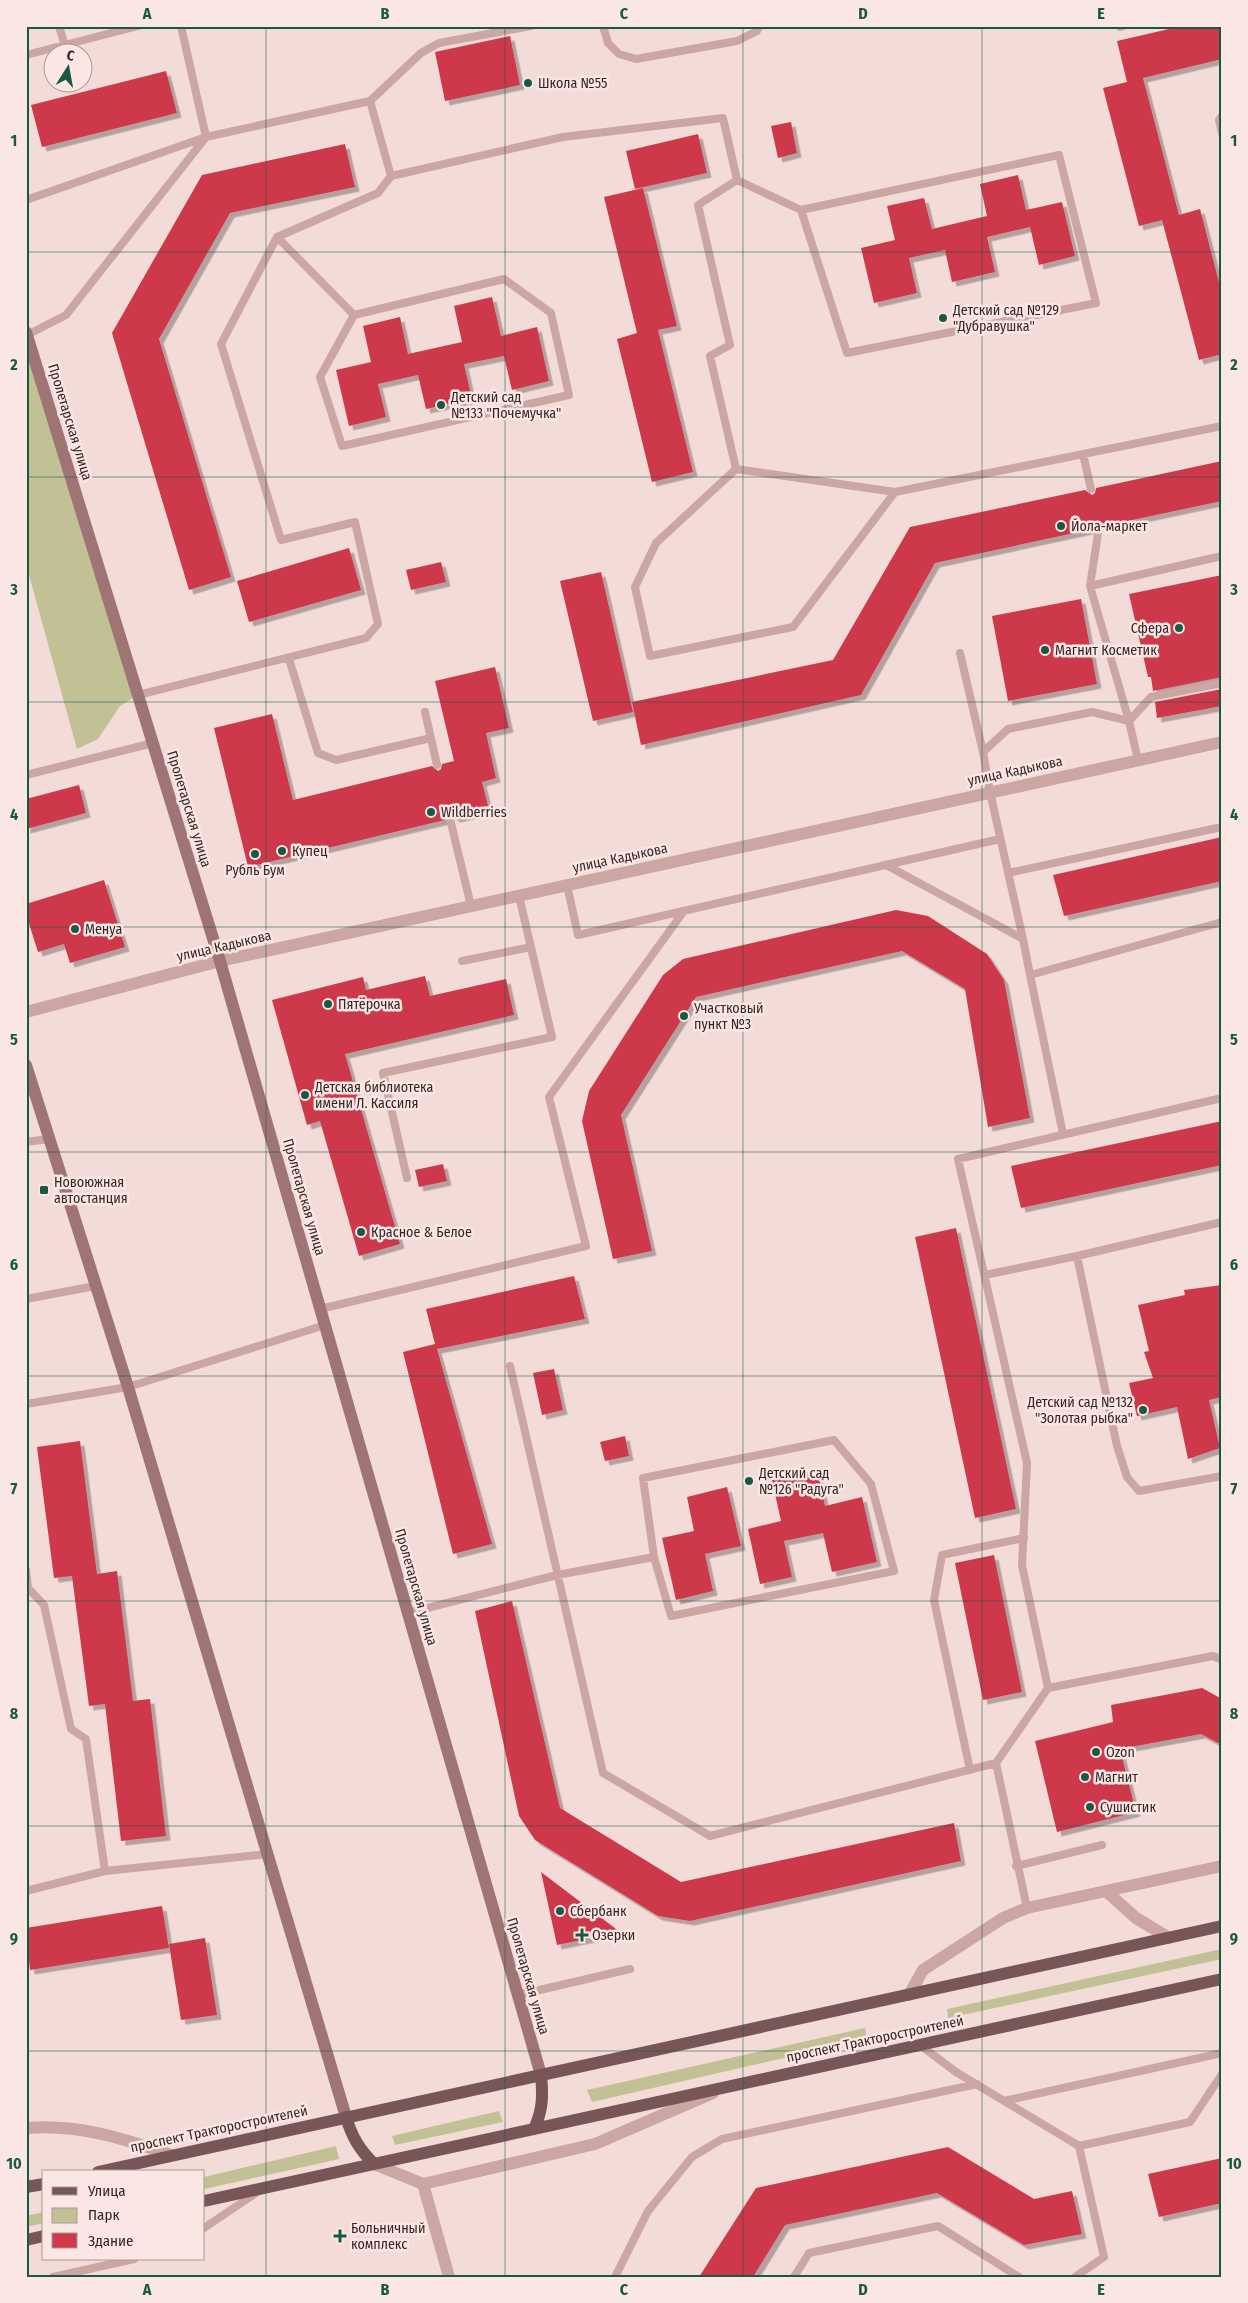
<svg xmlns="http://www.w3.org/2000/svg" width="1248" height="2303" font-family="'Fira Sans Condensed',sans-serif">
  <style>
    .green { fill: #c2c196 }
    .building { fill: #ce394b; filter: url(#shadow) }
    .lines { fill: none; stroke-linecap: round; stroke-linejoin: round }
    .lane { stroke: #cba6a2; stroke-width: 8 }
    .street { stroke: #cba6a2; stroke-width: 12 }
    .secondary { stroke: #9f7474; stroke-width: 12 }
    .primary { stroke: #785556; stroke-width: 12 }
    .grid { fill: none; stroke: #185946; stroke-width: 1; stroke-opacity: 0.55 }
    .poi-dot { fill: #185946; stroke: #fae7e3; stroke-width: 2 }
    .labels { text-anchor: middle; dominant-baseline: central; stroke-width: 5; stroke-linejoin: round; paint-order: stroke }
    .poi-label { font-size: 14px; fill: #352526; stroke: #fae7e3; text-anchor: start }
    .street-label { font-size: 14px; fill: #352526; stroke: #fae7e3 }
    .neatline { fill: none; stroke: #185946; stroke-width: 2 }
    .grid-label { font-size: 16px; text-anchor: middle; font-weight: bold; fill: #185946 }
  </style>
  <defs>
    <filter id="shadow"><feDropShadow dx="4.5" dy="4.5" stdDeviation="0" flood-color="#0004"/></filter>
  </defs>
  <rect width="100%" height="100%" fill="#f3dbd7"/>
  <path class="green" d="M26,332L138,695L120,706L98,739L77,749L26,564Z
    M1222,1949V1959L948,2018L947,2009Z
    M865,2028L867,2039L592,2102L587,2090Z
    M499,2111L503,2122L395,2145L392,2136Z
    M336,2146L339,2159L204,2189V2177Z
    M44,2212V2223L26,2227V2216Z"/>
  <path class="building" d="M1182,26H1222V59L1143,78L1179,215L1200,209L1222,294V354L1199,360L1162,220L1139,226L1103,88L1127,82L1117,41Z
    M510,36L520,85L445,101L435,52Z
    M166,71L177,113L42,147L31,105Z
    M791,122L797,153L778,158L771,126Z
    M698,134L707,173L635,189L626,151Z
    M345,144L355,187L230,213L159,339L231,577L189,590L112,333L202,175Z
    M1018,175L1026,210L1062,202L1075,256L1039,265L1030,227L987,237L995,272L952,282L945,250L909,258L917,293L874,303L861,248L895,240L887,206L924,198L932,229L987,216L980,184Z
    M643,188L677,326L658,330L693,472L652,482L617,339L637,333L604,197Z
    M492,297L501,336L537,327L549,381L512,390L504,356L464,364L472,399L426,409L418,375L378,384L386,417L349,426L336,370L371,362L363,326L400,317L408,354L462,342L454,306Z
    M1222,461V501L1104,526L1102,522H1097L1093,529L935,563L861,695L641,745L632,702L833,660L910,527L1085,490L1092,495L1095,493L1096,488Z
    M349,548L361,590L249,622L237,581Z
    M441,562L446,582L411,590L406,570Z
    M601,572L633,712L593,721L560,581Z
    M1222,575V677L1153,691L1151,677H1148L1129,594Z
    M1081,599L1097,684L1008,701L992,616Z
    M495,667L509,728L486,733L496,778L482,782L489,810L456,818L449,813L446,815L445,820L248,867L214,728L272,714L293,800L432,766L438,771L441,769L442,764L454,761L435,681Z
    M1222,689V706L1157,718L1155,702Z
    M79,785L86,813L26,829V799Z
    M1222,837V881L1064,916L1053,875Z
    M104,880L125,947L70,963L64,944L38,952L26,914V904Z
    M896,910L928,916L987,954L1004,980L1030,1118L988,1127L965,989L902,951L696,997L621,1115L652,1251L613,1259L582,1121L589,1091L663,975L683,959Z
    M425,976L430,996L506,979L514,1015L345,1054L400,1244L359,1256L320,1121L307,1125L272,1000L363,977L366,990Z
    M1222,1121V1165L1021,1208L1011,1166Z
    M443,1164L447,1181L419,1187L415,1170Z
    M956,1228L1016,1509L975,1518L915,1237Z
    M574,1276L585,1319L437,1349L492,1544L453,1554L403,1352L435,1344L426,1309Z
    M1222,1285V1397L1209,1400L1220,1448L1188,1459L1177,1407L1137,1416L1129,1383L1153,1378L1144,1352L1149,1351L1138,1305L1185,1295L1184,1290Z
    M554,1369L563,1410L542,1415L533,1373Z
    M625,1436L629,1456L605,1461L600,1442Z
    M80,1441L97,1574L117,1571L133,1701L150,1699L166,1836L121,1841L105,1704L89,1706L72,1576L54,1578L37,1447Z
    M817,1470L825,1506L862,1497L877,1562L832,1572L823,1533L784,1541L792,1577L760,1584L748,1529L781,1521L772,1480Z
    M727,1487L741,1546L705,1554L713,1591L676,1600L662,1538L694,1531L687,1497Z
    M994,1555L1022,1692L983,1700L955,1563Z
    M512,1601L560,1808L681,1882L954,1823L961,1861L690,1921L658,1916L535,1840L519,1816L475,1611Z
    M1202,1688L1222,1699V1745L1201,1734L1120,1749L1136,1812L1057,1832L1035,1741L1113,1722L1111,1705Z
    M541,1872L620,1932L557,1945Z
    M162,1906L169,1948L30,1970L26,1928Z
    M205,1938L217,2015L181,2020L169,1944Z
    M948,2147L1034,2199L1072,2191L1082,2234L1024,2245L937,2193L785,2225L753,2277H699L756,2188Z
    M1222,2158V2203L1159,2217L1148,2174Z"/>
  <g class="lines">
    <path class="lane" d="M59,26L65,46
      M181,26L206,137L370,101L391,176L563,137L723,118L737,180L698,205L730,345L710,356L736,469L656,543L635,587L650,656L793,627L895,492L1222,426
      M603,26L608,43L619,54L636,59L737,41L757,31L759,26
      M1120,27L1123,26
      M26,55L138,26
      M370,101L421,53L439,43L531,26
      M1222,116L1219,120L1222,133
      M737,180L801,210L1059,155L1096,303L847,353L801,210
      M26,200L206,137
      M277,237L354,315L504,279L551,313L569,395L342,446L320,377L354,315
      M27,335L66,315L206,137
      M1083,454L1091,489
      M736,469L895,492
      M1099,527L1090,586L1129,721L1138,760
      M1090,586L1222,556
      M960,653L983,752
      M289,659L318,753L336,760L431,738
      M138,695L366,638L378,624L355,522L281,540L221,344L277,237L378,193L391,176
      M425,712L437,765
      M26,775L153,743
      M450,819L471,906
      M886,865L1023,939L1030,975
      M1008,873L1222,827
      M567,885L578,935L1000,839
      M1023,939L990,792L983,752L1008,729L1092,712L1129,721L1151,697L1222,683
      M462,961L531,947
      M1063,1134L1030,975L1222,922
      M26,1142L49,1139
      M407,1178L383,1073L552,1037L519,896
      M1077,1256L1117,1446L1127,1477L1139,1491L1222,1476
      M985,1275L1077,1256L1222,1222
      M26,1299L95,1286
      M320,1309L586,1246L549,1097L684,911
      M510,1366L603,1773L710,1836L996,1763L1027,1908
      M26,1404L128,1387L325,1325
      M834,1440L871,1484L894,1571L671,1616L654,1557L643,1478Z
      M26,1570L28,1588L44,1605L71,1729L86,1739L105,1871L26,1891
      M408,1613L557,1575L654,1557
      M1048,1688L1213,1656L1222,1660
      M996,1763L1048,1688L1022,1565L1027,1463L958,1159L1222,1098
      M970,1770L934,1600L942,1555L1024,1538
      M1016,1866L1102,1845
      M105,1871L268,1854
      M518,1995L630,1969
      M920,2045L956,2072L1079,2146
      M1004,2101L1222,2053
      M204,2228L256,2193
      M53,2277L134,2259
      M615,2277L648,2211L692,2157L722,2139L977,2084
      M794,2277L809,2253L938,2226L1019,2277
      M1075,2277L1104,2257L1079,2146L1190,2122L1222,2074"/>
    <path class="street" d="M26,1012L220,961L1222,742
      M1107,1892L1136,1918L1169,1938
      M909,1995L923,1970L1003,1918L1027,1908L1222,1866
      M26,2128C79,2124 122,2138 171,2155
      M374,2164L423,2184
      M423,2184L595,2144L713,2093
      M423,2184L449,2277"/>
    <path class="secondary" d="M26,332L220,961L541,2075
      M26,1065L128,1387L346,2117"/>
    <path class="primary" d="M346,2117C352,2137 359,2149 374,2164
      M534,2129C543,2110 543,2095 541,2075
      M98,2172L1222,1926
      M26,2187L44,2184
      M204,2201L1222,1979
      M26,2240L44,2236"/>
  </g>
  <path class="grid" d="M266,26V2277M505,26V2277M743,26V2277M982,26V2277M26,252H1222M26,477H1222M26,702H1222M26,927H1222M26,1152H1222M26,1376H1222M26,1601H1222M26,1826H1222M26,2051H1222"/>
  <g class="poi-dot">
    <circle cx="528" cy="83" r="5"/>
    <circle cx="943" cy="318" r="5"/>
    <circle cx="441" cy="405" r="5"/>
    <circle cx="1061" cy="526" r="5"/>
    <circle cx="1179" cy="628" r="5"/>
    <circle cx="1045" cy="650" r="5"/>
    <circle cx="431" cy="812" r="5"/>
    <circle cx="282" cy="851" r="5"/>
    <circle cx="255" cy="854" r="5"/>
    <circle cx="75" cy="929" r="5"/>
    <circle cx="328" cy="1004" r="5"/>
    <circle cx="684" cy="1016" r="5"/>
    <circle cx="305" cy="1095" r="5"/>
    <rect x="39" y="1185" width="10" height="10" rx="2.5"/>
    <circle cx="361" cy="1232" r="5"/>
    <circle cx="1143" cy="1410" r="5"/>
    <circle cx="749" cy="1481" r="5"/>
    <circle cx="1096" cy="1752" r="5"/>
    <circle cx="1085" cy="1777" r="5"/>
    <circle cx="1090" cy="1807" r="5"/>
    <circle cx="560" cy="1911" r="5"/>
    <path d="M579.5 1927.5h5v5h5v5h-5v5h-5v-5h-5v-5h5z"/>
    <path d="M337.5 2228.5h5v5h5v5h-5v5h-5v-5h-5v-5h5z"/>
  </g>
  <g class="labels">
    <g class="poi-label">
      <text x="538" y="83">Школа №55</text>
      <text x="953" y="310">Детский сад №129<tspan x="953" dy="16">"Дубравушка"</tspan></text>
      <text x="451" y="397">Детский сад<tspan x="451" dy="16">№133 "Почемучка"</tspan></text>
      <text x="1071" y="526">Йола-маркет</text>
      <text x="1169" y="628" text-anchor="end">Сфера</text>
      <text x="1055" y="650">Магнит Косметик</text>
      <text x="441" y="812">Wildberries</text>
      <text x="292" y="851">Купец</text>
      <text x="255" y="870" text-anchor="middle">Рубль Бум</text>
      <text x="85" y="929">Менуа</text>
      <text x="338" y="1004">Пятёрочка</text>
      <text x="694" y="1008">Участковый<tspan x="694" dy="16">пункт №3</tspan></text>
      <text x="315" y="1087">Детская библиотека<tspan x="315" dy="16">имени Л. Кассиля</tspan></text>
      <text x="54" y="1182">Новоюжная<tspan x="54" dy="16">автостанция</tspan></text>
      <text x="371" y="1232">Красное &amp; Белое</text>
      <text x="1133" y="1402" text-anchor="end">Детский сад №132<tspan x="1133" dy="16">"Золотая рыбка"</tspan></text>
      <text x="759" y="1473">Детский сад<tspan x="759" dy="16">№126 "Радуга"</tspan></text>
      <text x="1106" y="1752">Ozon</text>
      <text x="1095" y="1777">Магнит</text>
      <text x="1100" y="1807">Сушистик</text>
      <text x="570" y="1911">Сбербанк</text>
      <text x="592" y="1935">Озерки</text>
      <text x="351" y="2228">Больничный<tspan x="351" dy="16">комплекс</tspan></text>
    </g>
    <g class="street-label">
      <text transform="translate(70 422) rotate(73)">Пролетарская улица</text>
      <text transform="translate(1015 771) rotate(-12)">улица Кадыкова</text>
      <text transform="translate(189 809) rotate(73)">Пролетарская улица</text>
      <text transform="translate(620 858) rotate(-12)">улица Кадыкова</text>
      <text transform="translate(224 946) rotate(-13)">улица Кадыкова</text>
      <text transform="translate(304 1197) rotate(74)">Пролетарская улица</text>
      <text transform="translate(416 1587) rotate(74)">Пролетарская улица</text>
      <text transform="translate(528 1976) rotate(74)">Пролетарская улица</text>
      <text transform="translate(875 2039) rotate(-12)">проспект Тракторостроителей</text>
      <text transform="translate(219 2129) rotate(-12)">проспект Тракторостроителей</text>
    </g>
  </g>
  <rect width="1248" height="2303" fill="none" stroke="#fae7e3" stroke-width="55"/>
  <rect x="42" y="2170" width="162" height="90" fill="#fae7e3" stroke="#ab9997"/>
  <rect x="52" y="2187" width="25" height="8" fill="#785556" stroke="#ab9997"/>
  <text x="88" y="2196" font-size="15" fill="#352526">Улица</text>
  <rect x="52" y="2208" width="25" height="15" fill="#c2c196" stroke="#ab9997"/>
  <text x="88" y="2220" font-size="15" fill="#352526">Парк</text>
  <rect x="52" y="2233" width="25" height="15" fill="#ce394b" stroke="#ab9997"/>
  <text x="88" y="2246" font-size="15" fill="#352526">Здание</text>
  <g transform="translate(68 68) rotate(11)"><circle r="24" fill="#fae7e3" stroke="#ab9997"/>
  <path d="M0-4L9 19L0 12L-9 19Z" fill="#185946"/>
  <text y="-8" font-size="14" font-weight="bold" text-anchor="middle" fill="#352526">С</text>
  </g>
  <rect x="28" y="28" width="1192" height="2248" class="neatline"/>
  <g class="grid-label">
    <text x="147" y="19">A</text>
    <text x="385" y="19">B</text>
    <text x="624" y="19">C</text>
    <text x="863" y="19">D</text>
    <text x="1101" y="19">E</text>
    <text x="14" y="146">1</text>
    <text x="1234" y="146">1</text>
    <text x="14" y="370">2</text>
    <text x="1234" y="370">2</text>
    <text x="14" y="595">3</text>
    <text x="1234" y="595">3</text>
    <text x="14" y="820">4</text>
    <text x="1234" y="820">4</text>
    <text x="14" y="1045">5</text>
    <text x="1234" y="1045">5</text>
    <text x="14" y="1270">6</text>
    <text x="1234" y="1270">6</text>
    <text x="14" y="1494">7</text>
    <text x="1234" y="1494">7</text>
    <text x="14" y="1719">8</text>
    <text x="1234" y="1719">8</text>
    <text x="14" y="1944">9</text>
    <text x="1234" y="1944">9</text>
    <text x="14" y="2169">10</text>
    <text x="1234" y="2169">10</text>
    <text x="147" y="2295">A</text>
    <text x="385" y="2295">B</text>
    <text x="624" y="2295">C</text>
    <text x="863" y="2295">D</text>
    <text x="1101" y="2295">E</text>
  </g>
</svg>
